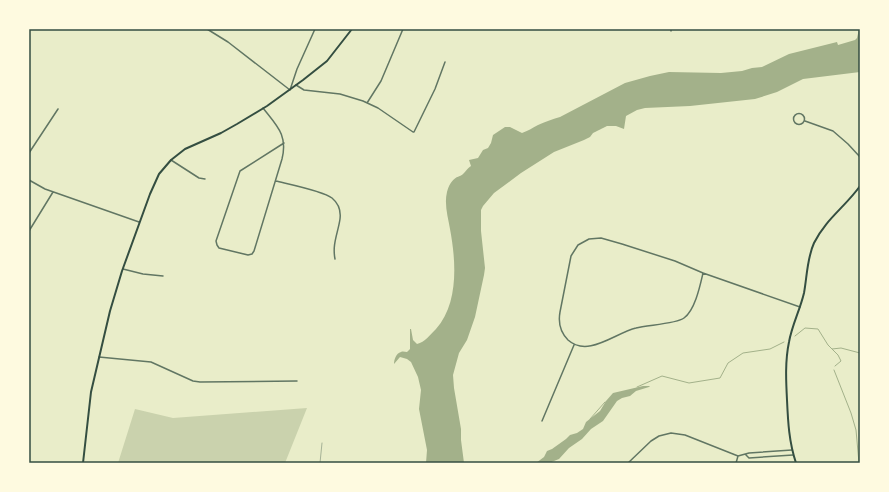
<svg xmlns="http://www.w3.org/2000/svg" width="889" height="492" font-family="'Fira Sans Condensed',sans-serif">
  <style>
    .green { fill: #cad2ad }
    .water { fill: #a3b18a }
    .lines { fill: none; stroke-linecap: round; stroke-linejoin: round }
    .stream { stroke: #a3b18a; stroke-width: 1 }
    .service { stroke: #617663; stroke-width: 0.5 }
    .minor { stroke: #617663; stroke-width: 1.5 }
    .secondary { stroke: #344e41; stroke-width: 2 }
    .primary { stroke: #344e41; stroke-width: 2 }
    .neatline { fill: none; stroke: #344e41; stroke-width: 1.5 }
  </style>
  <rect width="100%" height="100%" fill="#e9edc9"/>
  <path class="green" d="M307,408L285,463H118L135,409L173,418Z"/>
  <path class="water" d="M859,29L860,72L803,79L777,92L755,99L690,106L645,108L637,110L626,116L624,129L616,126H607L593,133L590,137L584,140L554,152L521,173L494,193L483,206L481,210V231L485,268L484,275L475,317L467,340L459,353L453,375L454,388L461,429V440L464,463H426L427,450L419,409L421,390L418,377L411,362L407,359L400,357L394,364C394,360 396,353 401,352C403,351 405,352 407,352L410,349V329H411L413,340L417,344C425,342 430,335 436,329C459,303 456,261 450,229C448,217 444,204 447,192C449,185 451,181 457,177C458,177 462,175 463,174C466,171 467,169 471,166L469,160L478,158L483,150L488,148L491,143L493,135L505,127H510L522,133C528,131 532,128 538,125C545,122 552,119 560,117L625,83L650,76L669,72L721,73L742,71L752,68L762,67L789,54L837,42L838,45L855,40L857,38Z
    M643,386H650L649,387L636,391L630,396L622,398L617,401L603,421L591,429L582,439L569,448L559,459L549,463H536L544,457L547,451L552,449L566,439L570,435L577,433L583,429L586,422L600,411L606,401L613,393Z"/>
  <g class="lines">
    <path class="stream" d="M795,336L805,328L818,329L828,345L832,349L841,348L860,353
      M832,349L838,355L841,361L835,366
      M834,370L851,413L856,430L859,463
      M637,387L662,376L689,383L720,378L728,363L743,353L770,349L784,342
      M590,419L605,402"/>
    <path class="service" d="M320,463L322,443"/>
    <path class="minor" d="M207,29L228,42L290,90L297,69L315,29
      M671,31V29
      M296,85L304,90L340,94L363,101L378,108L413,132H414L435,89L445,62
      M367,103L381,81L403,29
      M263,108C277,126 288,135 282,159L254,251L252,254L248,255L219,248L217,245L216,241L240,171L284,143
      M793.5 119a5.5 5.5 0 1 1 11 0a5.5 5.5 0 1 1-11 0Z
      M805,121L833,131L848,144L860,157
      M29,153L58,109
      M171,160L199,178L205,179
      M29,180L45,189L139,222
      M276,181C288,184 323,191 332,198C338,203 341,211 340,219C338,233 332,244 335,259
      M29,231L53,192
      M123,269L143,274L163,276
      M703,273L675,261L622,244L601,238L589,239L578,245L571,256L560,312C558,323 560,332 568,340C588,358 615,333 636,328C647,325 676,324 684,318C695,310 700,286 703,273L800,307
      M99,357L151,362L193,381L200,382L297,381
      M542,421L574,345
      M746,455L749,458L793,455
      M628,463L651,441L659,436L671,433L685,435L738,456L749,453L792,450
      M736,463L738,456"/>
    <path class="secondary" d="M796,463C789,442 788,422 787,400C786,381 785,361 789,342C792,325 800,310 804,293C807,277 807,258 814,243C825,220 846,206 860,186"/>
    <path class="primary" d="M83,463L91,392L110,311L122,271L150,194L159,174L171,160L185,149L221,133L237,124L267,106L303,80L327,61L352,29"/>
  </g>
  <rect width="889" height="492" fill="none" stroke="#fefae0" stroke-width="60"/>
  <rect x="30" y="30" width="829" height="432" class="neatline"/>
</svg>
